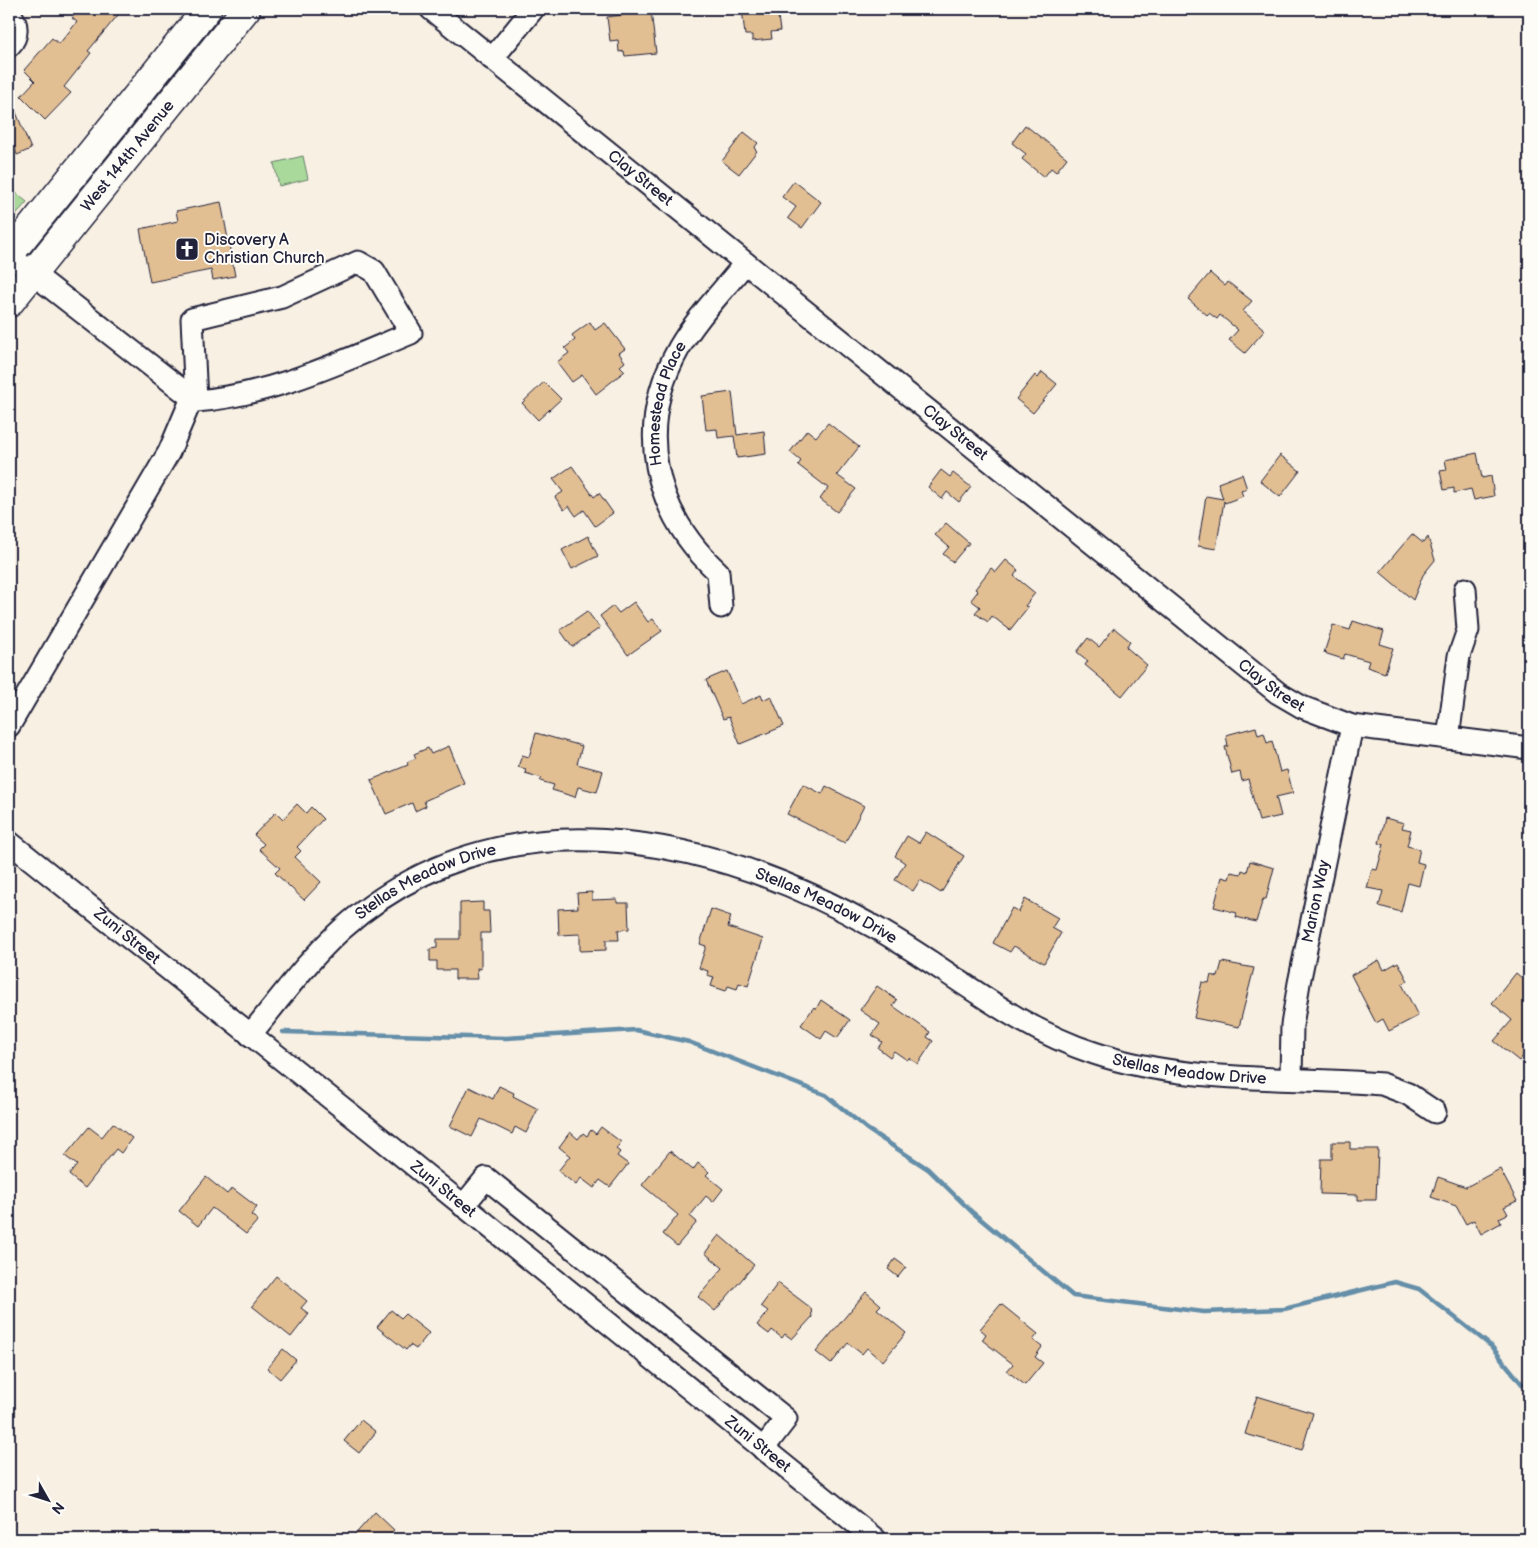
<svg xmlns="http://www.w3.org/2000/svg" width="1538" height="1548" font-family="'Balsamiq Sans',sans-serif">
  <style>
    .green { fill: #a9da9b; stroke: #667e6b }
    .lines { fill: none; stroke-linecap: round; stroke-linejoin: round }
    .stream { stroke: #658ea9; stroke-width: 4.5 }
    .building { fill: #e2be93; stroke: #22223b }
    .minor-casing { stroke: #22223b; stroke-width: 25 }
    .major-casing { stroke: #22223b; stroke-width: 31 }
    .minor { stroke: #fdfcf7; stroke-width: 21 }
    .major { stroke: #fdfcf7; stroke-width: 28 }
    .labels { text-anchor: middle; dominant-baseline: central; stroke-width: 4; stroke-linejoin: round; paint-order: stroke }
    .street-label { font-size: 16px; fill: #22223b; stroke: #fdfcf7 }
    .poi-label { font-size: 16px; fill: #22223b; stroke: #fdfcf7; text-anchor: start }
  </style>
  <rect width="100%" height="100%" fill="#f8f0e3"/>
  <filter id="ink" filterUnits="userSpaceOnUse"><feTurbulence type="fractalNoise" baseFrequency=".02" numOctaves="2"/><feDisplacementMap in="SourceGraphic" scale="10" xChannelSelector="R" yChannelSelector="G"/><feConvolveMatrix kernelMatrix="1 2 1 2 8 2 1 2 1" color-interpolation-filters="sRGB"/></filter>
  <g filter="url(#ink)">
    <path class="green" d="M303,156L308,179L279,186L274,163Z
      M9,187L27,202L9,222Z"/>
    <g class="lines">
      <path class="stream" d="M283,1032L506,1038L636,1030L689,1042L826,1095L867,1129L928,1169L972,1212L1073,1296L1204,1312L1284,1309L1395,1282L1419,1289L1491,1346L1522,1384"/>
    </g>
    <path class="building" d="M80,9H110L118,15L88,51L91,53L64,87L71,93L45,120L21,96L35,81L24,70L52,38L59,44L77,22L72,18Z
      M742,9H777L780,31L771,32L772,39L752,41V35H745Z
      M651,11L656,53L625,56L624,51L619,52L618,40L610,41L607,17Z
      M9,95L31,149L17,155L14,145L9,147Z
      M1025,125L1067,158L1056,172L1051,168L1044,177L1022,159L1026,154L1012,143Z
      M744,132L758,143L754,148L757,151L739,174L722,161Z
      M794,181L821,202L802,228L788,218L796,207L782,197Z
      M221,202L235,276L213,280L211,270L150,282L140,229L178,221L176,211Z
      M1210,273L1225,286L1228,282L1252,301L1243,311L1265,330L1245,353L1229,340L1238,330L1220,315L1217,319L1209,313L1207,315L1188,299Z
      M590,322L595,330L605,323L625,349L619,353L625,362L620,366L625,371L596,394L582,375L572,382L557,362L569,353L565,348L575,340L572,335Z
      M1042,372L1057,384L1033,413L1016,399L1035,375L1038,378Z
      M544,382L561,399L538,420L522,403Z
      M732,392L737,435L764,431L766,454L737,458L734,436L718,438L717,429L706,430L702,396Z
      M828,423L859,447L837,475L856,489L837,512L820,499L828,488L798,465L801,461L790,452L807,430L816,437Z
      M1477,453L1482,478L1491,476L1494,496L1474,500L1471,489L1454,493V488L1444,490L1440,471L1447,470L1445,460Z
      M1280,455L1300,471L1280,497L1260,481Z
      M572,466L594,497L599,493L613,513L595,526L584,510L576,516L569,506L564,510L555,497L563,492L553,479Z
      M941,470L950,477L953,473L971,487L959,502L947,492L942,499L928,487Z
      M1242,474L1247,489L1241,491L1243,496L1225,503L1224,501L1216,549L1198,546L1206,496L1223,499L1218,483Z
      M946,523L969,543L953,562L943,554L949,547L935,535Z
      M1412,534L1423,543L1428,537L1435,560L1423,575L1413,600L1380,572Z
      M588,536L598,556L572,569L562,550Z
      M1006,560L1018,570L1014,576L1035,593L1025,606L1028,607L1010,630L992,616L988,622L975,613L980,607L971,600L978,591L975,589L991,568L996,572Z
      M634,602L648,622L653,619L662,631L628,655L600,616L613,606L619,613Z
      M587,611L600,628L572,647L560,630Z
      M1353,621L1384,631L1380,644L1393,648L1385,673L1367,667L1369,661L1345,654L1343,659L1324,653L1333,625L1350,630Z
      M1114,628L1130,641L1126,647L1147,665L1122,696L1085,665L1088,661L1077,652L1088,638L1099,647Z
      M727,671L741,704L761,695L763,700L771,696L784,726L740,744L729,717L723,719L706,680Z
      M1256,727L1258,735L1264,733L1267,743L1272,741L1280,772L1287,770L1293,793L1276,797L1281,816L1259,821L1248,779L1242,781L1240,772L1232,774L1225,747L1228,746L1226,735Z
      M536,733L582,746L577,764L603,771L597,792L578,787L575,797L552,790L554,785L540,781L542,778L525,773L526,769L518,767L522,755L529,757Z
      M449,746L464,783L424,801L426,806L415,811L412,803L386,814L371,780L408,765L407,762L416,758L414,754L428,748L431,754Z
      M803,784L822,794L826,786L864,806L845,843L787,814Z
      M297,804L306,813L311,807L323,819L297,847L301,851L295,857L321,882L304,900L275,873L280,868L259,849L264,844L254,835L276,812L283,819Z
      M1385,818L1404,823L1402,828L1411,830L1407,846L1420,849L1417,862L1424,864L1419,886L1408,883L1401,912L1379,906L1383,891L1367,888L1372,869L1377,870L1384,844L1379,843Z
      M926,832L964,856L941,893L920,880L913,891L895,880L905,863L895,856L907,836L919,843Z
      M1250,861L1274,868L1266,899H1263L1256,922L1236,917L1237,913L1214,907L1222,877L1229,879L1231,872L1241,874L1242,870L1247,872Z
      M592,892V900L617,899V903H628L629,929L618,930L619,940H606V950L580,951V934L559,935L558,909L578,908L577,893Z
      M1025,899L1058,918L1052,928L1061,933L1044,963L1014,946L1010,952L993,943L1012,908L1019,912Z
      M483,902V911H489L490,933H481V969L477,968L478,979H455V970H437V961H430V949L437,948V939H460V903Z
      M711,909L731,916L728,927L763,939L748,986L739,983L737,989L728,986L726,991L711,986L714,977L707,975L708,971L699,968L706,946L700,944Z
      M1379,960L1384,970L1398,962L1408,981L1402,984L1418,1016L1389,1031L1383,1019L1376,1023L1351,975Z
      M1222,962L1254,968L1239,1027L1194,1018L1202,982L1209,983L1211,975L1218,977Z
      M1516,973L1529,984V995L1524,1002L1529,1007V1048L1519,1061L1494,1041L1512,1020L1492,1003Z
      M877,986L897,1000L893,1006L930,1032L927,1037L933,1041L918,1064L909,1058L907,1060L894,1051L890,1057L878,1048L882,1042L872,1035L880,1024L860,1010Z
      M821,1000L850,1020L837,1038L826,1031L821,1039L801,1025L814,1007L816,1009Z
      M499,1086L514,1093L513,1096L538,1109L526,1133L515,1127L512,1134L481,1119L472,1137L450,1126L469,1087L493,1099Z
      M113,1123L132,1138L121,1153L116,1149L85,1188L69,1175L77,1165L65,1156L89,1127L102,1137Z
      M601,1127L621,1142L616,1149L620,1152L617,1156L628,1164L610,1187L600,1180L594,1188L581,1178L576,1185L558,1171L570,1156L559,1147L570,1132L578,1139L583,1133L587,1136L591,1130L596,1134Z
      M1332,1142H1350V1149H1378L1376,1200H1358V1195L1320,1194L1321,1159H1332Z
      M670,1151L693,1170L698,1163L709,1172L706,1175L723,1189L713,1202L706,1196L690,1216L697,1222L677,1246L663,1234L678,1215L642,1185Z
      M1500,1169L1517,1201L1504,1207L1508,1214L1499,1218L1501,1223L1481,1234L1474,1220L1466,1224L1456,1206L1431,1197L1438,1177L1466,1187Z
      M206,1177L227,1194L232,1188L257,1207L251,1215L258,1220L246,1234L212,1208L198,1226L179,1211Z
      M719,1235L754,1265L715,1311L698,1297L723,1268L705,1253Z
      M895,1259L906,1267L898,1277L888,1269Z
      M276,1276L307,1301L301,1308L309,1314L291,1337L252,1306Z
      M778,1283L811,1308L812,1317L792,1339L785,1334L782,1338L772,1330L769,1334L757,1325L768,1311L761,1306Z
      M866,1292L881,1305L877,1309L906,1333L883,1361L867,1348L862,1354L848,1343L831,1364L816,1352Z
      M1001,1304L1038,1334L1033,1340L1042,1347L1035,1357L1043,1363L1025,1385L1007,1371L1013,1364L982,1340L986,1334L980,1329Z
      M391,1310L401,1318L405,1314L429,1333L416,1349L410,1345L406,1350L377,1327Z
      M283,1349L296,1360L280,1379L267,1368Z
      M1257,1396L1313,1413L1302,1450L1245,1434Z
      M361,1420L376,1432L359,1453L344,1441Z
      M375,1512L394,1530L386,1539H351Z"/>
    <g class="lines">
      <g class="minor-casing">
        <g id="minor">
          <path id="s1" d="M431,9L1278,693L1302,707L1352,726L1529,748"/>
          <path d="M9,12C18,23 19,36 9,46"/>
          <path d="M492,59L533,9"/>
          <path d="M9,255L196,401C272,395 341,362 411,333L374,271L358,262L282,297L192,319L196,401"/>
          <path id="s2" d="M721,607L718,572C653,512 634,427 679,348C697,317 723,291 745,263"/>
          <path d="M9,726L169,452L192,398"/>
          <path d="M1448,738L1459,656L1468,630L1465,589"/>
          <path id="s3" d="M9,842L374,1133L875,1539"/>
          <path id="s4" d="M250,1035C279,1000 307,961 341,930C499,789 707,833 876,928C949,969 1013,1027 1094,1053C1186,1084 1287,1076 1382,1084L1408,1094L1435,1112"/>
          <path id="s5" d="M1291,1079L1292,1025L1299,983L1352,726"/>
          <path d="M463,1206L486,1178L786,1419L763,1449"/>
        </g>
      </g>
      <g class="major-casing">
        <g id="major">
          <path d="M9,255L207,9"/>
          <path id="s6" d="M9,303L246,9"/>
        </g>
      </g>
      <use href="#minor" class="minor"/>
      <use href="#major" class="major"/>
    </g>
  </g>
  <defs>
    <g id="church-square" transform="scale(1.25)"><rect x="-9" y="-9" width="18" height="18" rx="4" fill="#22223b" stroke="#fdfcf7"/><path d="M-1.2-6h2.4v3.5h3.3v2.4h-3.3V6h-2.4V-.1h-3.3v-2.4h3.3Z" fill="#fff"/></g>
  </defs>
  <g fill-rule="evenodd">
    <use href="#church-square" x="187" y="249"/>
  </g>
  <g class="labels">
    <g class="street-label">
      <text stroke="none"><textPath href="#s6" startOffset="189">West 144th Avenue</textPath></text>
      <text stroke="none"><textPath href="#s1" startOffset="269">Clay Street</textPath></text>
      <text stroke="none"><textPath href="#s2" startOffset="224">Homestead Place</textPath></text>
      <text stroke="none"><textPath href="#s1" startOffset="674">Clay Street</textPath></text>
      <text stroke="none"><textPath href="#s1" startOffset="1079">Clay Street</textPath></text>
      <text stroke="none"><textPath href="#s4" startOffset="238">Stellas Meadow Drive</textPath></text>
      <text stroke="none"><textPath href="#s5" startOffset="180">Marion Way</textPath></text>
      <text stroke="none"><textPath href="#s4" startOffset="658">Stellas Meadow Drive</textPath></text>
      <text stroke="none"><textPath href="#s3" startOffset="151">Zuni Street</textPath></text>
      <text stroke="none"><textPath href="#s4" startOffset="1062">Stellas Meadow Drive</textPath></text>
      <text stroke="none"><textPath href="#s3" startOffset="556">Zuni Street</textPath></text>
      <text stroke="none"><textPath href="#s3" startOffset="961">Zuni Street</textPath></text>
    </g>
    <g class="poi-label">
      <text x="204" y="240">Discovery A<tspan x="204" dy="18">Christian Church</tspan></text>
    </g>
  </g>
  <rect width="1538" height="1548" fill="none" stroke="#fdfcf7" stroke-width="30"/>
  <rect x="15" y="15" width="1508" height="1518" fill="none" stroke="#22223b" stroke-width="2" filter="url(#ink)"/>
  <g transform="translate(48 1500) rotate(129)" stroke="#fdfcf7" stroke-width="4" paint-order="stroke">
  <path d="M0-4L9 19L0 12L-9 19Z" fill="#22223b"/>
  <text y="-8" font-size="14" font-weight="bold" text-anchor="middle" fill="#22223b">N</text>
  </g>
</svg>
